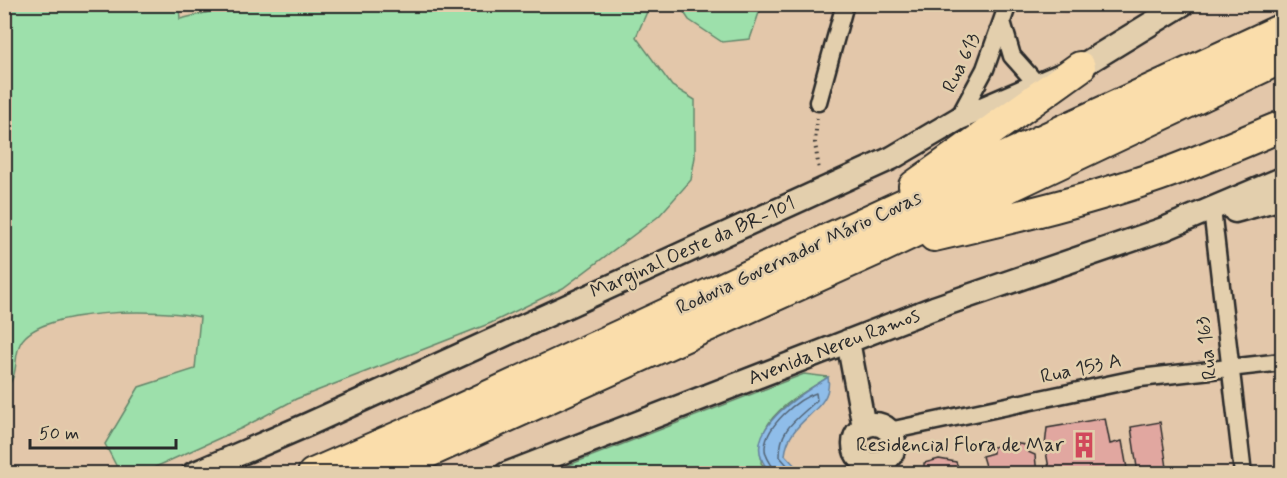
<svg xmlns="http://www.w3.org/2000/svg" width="1287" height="478" font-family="Mynerve,sans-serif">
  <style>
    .built { fill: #e2bda7 }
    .green { fill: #9de0ab; stroke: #64866b; stroke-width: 1.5 }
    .water { fill: #8fbde9; stroke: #67839d; stroke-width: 1.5 }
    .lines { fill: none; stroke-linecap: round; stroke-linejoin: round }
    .shore { stroke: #536577; stroke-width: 1.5 }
    .building { fill: #e1a7a0; stroke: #2b2b2b; stroke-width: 1.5 }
    .street-casing { stroke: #2b2b2b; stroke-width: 21 }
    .secondary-casing { stroke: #2b2b2b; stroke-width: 27 }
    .highway-casing { stroke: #2b2b2b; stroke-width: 34 }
    .path { stroke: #2b2b2b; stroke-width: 4; stroke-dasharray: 1.5 4.5; stroke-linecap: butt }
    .street { stroke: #e3cfad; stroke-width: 16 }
    .secondary { stroke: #e3cfad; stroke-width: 22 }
    .highway { stroke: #faddab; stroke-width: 30 }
    .labels { text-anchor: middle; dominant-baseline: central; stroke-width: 5; stroke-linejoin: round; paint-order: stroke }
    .street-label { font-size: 20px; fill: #2b2b2b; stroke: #e3cfad }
    .poi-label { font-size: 20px; fill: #2b2b2b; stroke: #e3cfad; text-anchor: end }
  </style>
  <rect width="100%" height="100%" fill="#e3c7aa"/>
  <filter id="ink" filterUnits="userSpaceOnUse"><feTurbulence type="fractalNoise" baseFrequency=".0167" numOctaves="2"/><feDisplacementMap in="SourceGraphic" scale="12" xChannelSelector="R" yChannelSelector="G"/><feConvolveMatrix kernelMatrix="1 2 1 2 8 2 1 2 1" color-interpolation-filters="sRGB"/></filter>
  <g filter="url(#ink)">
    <path class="built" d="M1049,5H1084L1065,14Z"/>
    <path class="green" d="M242,4L650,5L636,37L672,86L695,100V157L691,180L659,216L563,288L491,323L296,399L242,428L151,469L120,473L105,444L139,387L195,369L200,317C165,309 42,307 21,342C12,358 21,373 5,389V5H179L180,19Z
      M762,4L750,39L722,42L689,20L679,5Z
      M804,374L828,377C807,391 776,406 765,430C761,438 762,453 761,463L771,473L557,474L561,468Z"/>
    <path class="water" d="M828,377C834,412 789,416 785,455L797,468L808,473H771C733,434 799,396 828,377Z"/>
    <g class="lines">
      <path class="shore" d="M775,474C774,464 764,459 765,447C767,425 797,399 816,393L817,400C798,419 779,427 780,457L795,474"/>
    </g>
    <path class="building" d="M1105,418L1110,444L1122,441L1128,474H1050L1045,446L1047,428Z
      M1160,422L1168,474H1138L1131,427Z
      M1008,442L1025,445L1028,452L1035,455L1037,474H982L985,466L982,456L993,453V447Z
      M939,459L956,462L959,469L966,474H913L924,469V463Z"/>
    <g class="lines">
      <g class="street-casing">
        <path id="street" d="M1003,25L1012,56L1037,84
          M818,102L845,4
          M958,119L985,69L1008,4
          M1213,218L1243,474
          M889,431L1140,378L1282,362"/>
      </g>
      <g class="secondary-casing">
        <path id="secondary" d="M1235,211L1282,198
          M848,341L864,427
          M854 444a20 20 0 1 1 40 0a20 20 0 1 1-40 0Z
          M193,474L309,424L892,158L958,119L1080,67L1183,4
          M506,474L934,308L1164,229L1282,179"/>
      </g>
      <g class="highway-casing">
        <path id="highway" d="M914,186L1080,67
          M934,236C1013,218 1095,199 1172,171C1209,157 1246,141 1282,126
          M313,474L437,420L1282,29
          M380,474L878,249L1282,58"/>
      </g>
      <path class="path" d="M817,118L815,143L819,170"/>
      <use href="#street" class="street"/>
      <use href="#secondary" class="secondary"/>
      <use href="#highway" class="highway"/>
    </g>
  </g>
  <defs>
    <g id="building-bare" transform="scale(2.07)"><path d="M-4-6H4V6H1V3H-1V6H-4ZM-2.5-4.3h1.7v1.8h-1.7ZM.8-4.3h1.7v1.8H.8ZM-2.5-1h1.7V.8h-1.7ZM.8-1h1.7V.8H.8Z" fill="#d1495b" stroke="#e3cfad" stroke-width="2.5" paint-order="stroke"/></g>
  </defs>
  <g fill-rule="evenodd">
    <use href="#building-bare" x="1084" y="445"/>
  </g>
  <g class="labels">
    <g class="street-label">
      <text transform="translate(962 63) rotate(-64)">Rua 613</text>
      <text transform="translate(693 248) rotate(-24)">Marginal Oeste da BR-101</text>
      <text transform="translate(799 253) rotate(-25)">Rodovia Governador Mário Covas</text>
      <text transform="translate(834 347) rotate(-21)">Avenida Nereu Ramos</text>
      <text transform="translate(1207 348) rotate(-97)">Rua 163</text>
      <text transform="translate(1081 369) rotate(-12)">Rua 153 A</text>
    </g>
    <g class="poi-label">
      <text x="1064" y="445">Residencial Flora de Mar</text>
    </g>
  </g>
  <rect width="1287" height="478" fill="none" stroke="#e3cfad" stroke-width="24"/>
  <rect x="12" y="12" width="1263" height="454" fill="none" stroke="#2b2b2b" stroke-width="2" filter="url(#ink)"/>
  <path d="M30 439v9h146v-9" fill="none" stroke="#2b2b2b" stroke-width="3"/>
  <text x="39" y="439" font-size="18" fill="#2b2b2b" stroke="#e3cfad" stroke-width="4.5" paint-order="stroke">50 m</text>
</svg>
